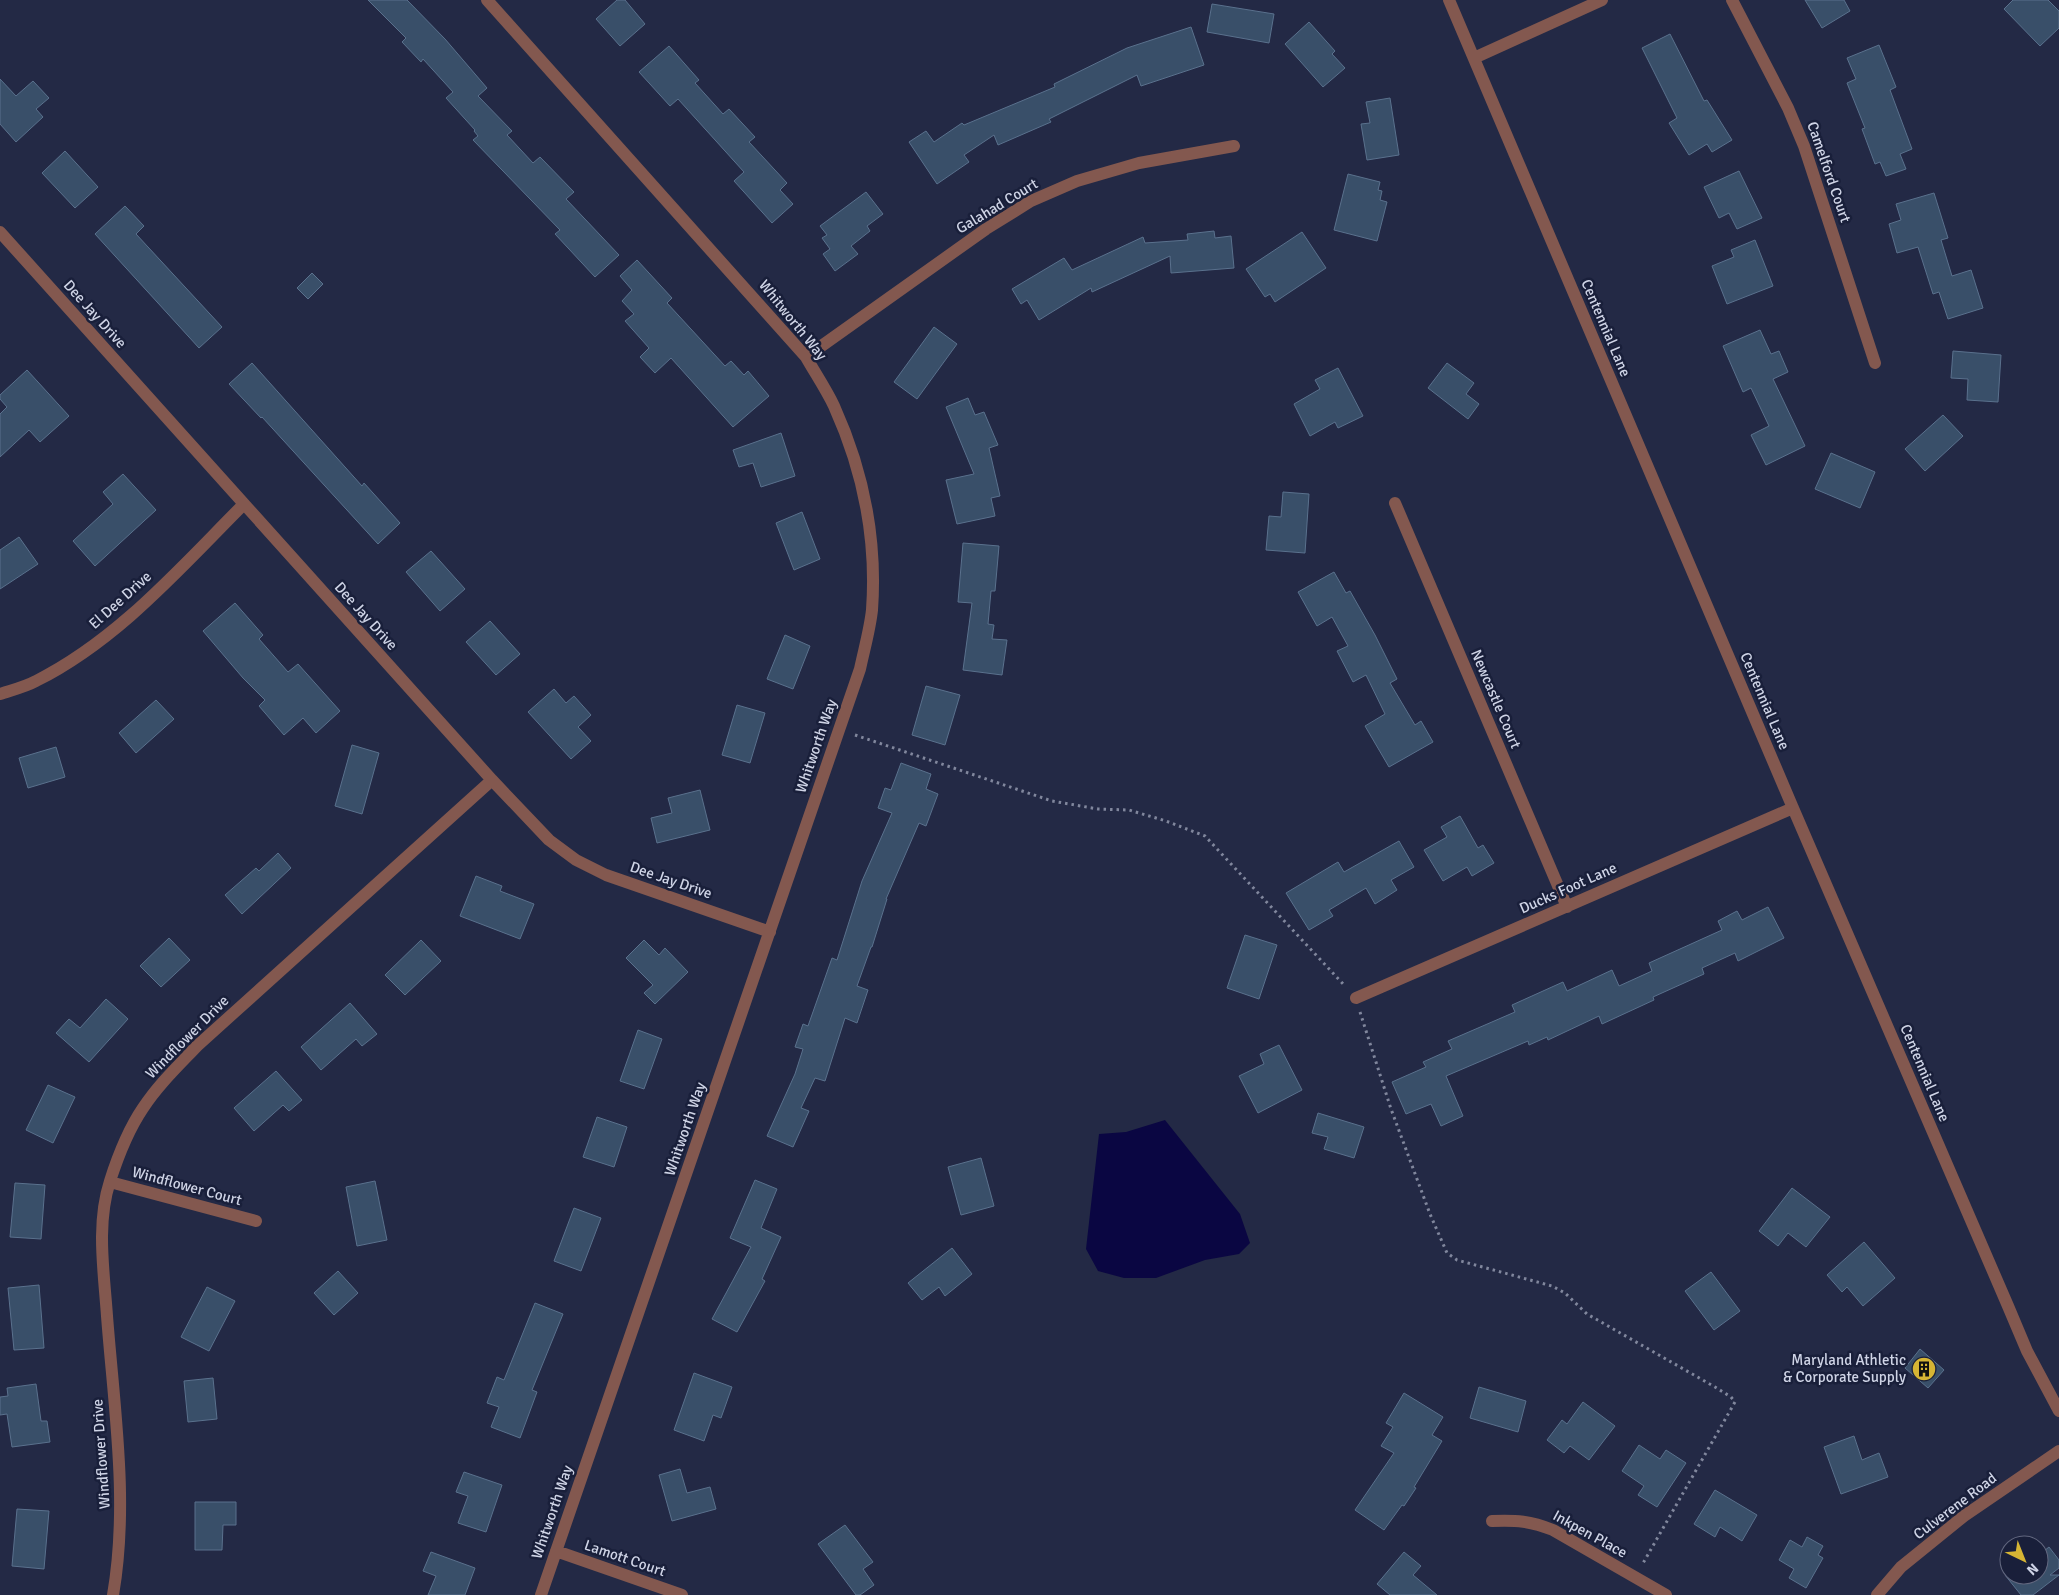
<svg xmlns="http://www.w3.org/2000/svg" width="2059" height="1595" font-family="Signika,sans-serif">
  <style>
    .water { fill: #0a0642 }
    .building { fill: #394f69; stroke: #5a718d }
    .lines { fill: none; stroke-linecap: round; stroke-linejoin: round }
    .path { stroke: #81879d; stroke-width: 3; stroke-dasharray: 2.5 4; stroke-linecap: butt }
    .minor { stroke: #83584f; stroke-width: 12 }
    .labels { text-anchor: middle; dominant-baseline: central; stroke-width: 5; stroke-linejoin: round; paint-order: stroke }
    .street-label { font-size: 15px; fill: #cfd4e6; stroke: #191f3a }
    .poi-label { font-size: 15px; fill: #cfd4e6; stroke: #191f3a; text-anchor: end }
  </style>
  <rect width="100%" height="100%" fill="#232945"/>
  <path class="water" d="M1165,1120L1240,1214L1250,1243L1239,1254L1205,1260L1156,1278H1124L1098,1271L1086,1249L1099,1134L1126,1132Z"/>
  <path class="building" d="M368,0H407L445,39L487,88L478,96L512,131L507,135L533,163L540,157L574,192L566,199L619,255L595,277L555,234L560,230L473,140L478,136L474,131L475,130L446,98L453,92L423,59L421,62L402,42L406,38Z
    M617,0H625L645,24L620,46L596,19Z
    M1805,0H1844L1850,11L1822,28Z
    M2013,0H2048L2059,11V28L2040,46L2004,9Z
    M1212,4L1274,14L1269,43L1207,32Z
    M1309,22L1335,51L1332,54L1345,68L1323,87L1285,44Z
    M1191,27L1204,65L1141,86L1137,75L1049,119L1051,122L998,145L994,135L964,155L969,162L937,184L909,142L926,131L934,142L962,123L964,125L1055,87L1054,84L1127,48Z
    M1670,34L1704,101L1707,100L1732,140L1712,152L1707,144L1689,155L1669,123L1677,118L1642,48Z
    M1879,45L1896,87L1890,90L1912,149L1900,154L1906,169L1886,176L1880,162L1875,164L1862,129L1865,128L1847,83L1856,79L1847,58Z
    M669,46L699,80L695,83L723,114L729,109L755,137L749,142L787,183L780,190L793,204L772,223L734,181L744,172L678,99L670,106L639,72Z
    M0,79L16,96L33,81L49,98L36,109L43,117L16,142L0,124Z
    M1390,98L1399,155L1367,160L1361,124L1370,123L1366,102Z
    M65,151L98,187L75,208L42,173Z
    M1739,171L1762,218L1737,229L1729,213L1719,218L1704,187Z
    M1348,174L1380,182L1378,190L1382,191L1380,200L1387,202L1377,241L1334,230Z
    M866,192L883,214L867,226L870,231L851,246L858,254L835,271L823,254L830,249L822,238L827,235L820,226Z
    M1934,193L1948,238L1941,240L1952,276L1971,270L1983,308L1948,319L1939,292L1933,294L1918,247L1897,253L1889,224L1901,220L1896,204Z
    M125,206L144,226L136,234L222,327L199,348L95,234Z
    M1214,231L1215,238L1231,236L1234,268L1171,273L1170,256L1092,292L1091,288L1039,320L1027,300L1021,304L1012,289L1064,258L1072,270L1143,237L1145,243L1188,240L1187,234Z
    M1302,232L1326,268L1275,302L1270,294L1265,297L1246,269Z
    M1755,240L1773,286L1727,304L1712,266L1734,257L1731,250Z
    M637,260L672,298L667,303L725,366L731,361L744,375L748,371L769,396L733,427L671,358L655,373L640,357L649,348L625,321L634,314L622,301L632,290L620,276Z
    M312,273L323,284L308,299L297,288Z
    M934,327L957,344L917,399L894,382Z
    M1760,330L1771,354L1779,351L1788,372L1773,379L1805,446L1766,465L1751,435L1769,426L1751,388L1743,392L1723,346Z
    M1953,351L2001,355L1998,402L1967,400L1968,379L1951,378Z
    M252,363L362,486L364,483L400,523L378,544L262,417L261,418L229,384Z
    M1447,363L1474,383L1466,394L1479,404L1468,419L1428,388Z
    M1338,368L1363,416L1338,428L1335,422L1310,436L1294,404L1320,389L1315,380Z
    M27,370L69,416L40,442L29,430L0,457V414L7,407L0,399V395Z
    M968,398L975,415L984,412L998,445L989,448L1000,496L991,498L995,516L957,524L946,480L974,474L946,407Z
    M1943,415L1963,436L1925,471L1905,449Z
    M781,433L795,476L761,487L753,463L739,467L733,450Z
    M1831,453L1875,472L1860,508L1815,489Z
    M123,474L156,510L95,566L73,541L113,504L103,492Z
    M1283,492L1309,494L1305,553L1266,550L1269,516L1281,517Z
    M802,512L820,559L794,570L776,523Z
    M19,537L38,564L0,589V550Z
    M963,543L999,546L995,591H991L988,624L994,625L992,639L1007,640L1002,675L963,670L972,603L958,602Z
    M431,551L465,589L440,611L406,572Z
    M1334,572L1346,593L1350,591L1375,635L1397,679L1390,683L1415,725L1421,721L1433,742L1389,767L1365,726L1385,714L1366,675L1353,682L1337,651L1348,646L1332,617L1317,626L1298,592Z
    M235,603L263,635L259,639L288,672L298,664L340,711L316,733L303,718L284,735L259,706L265,700L243,678L203,631Z
    M490,621L520,654L496,675L466,642Z
    M785,635L810,646L793,689L767,679Z
    M926,686L960,695L945,745L912,735Z
    M554,689L566,703L574,696L591,715L578,727L591,741L571,759L528,712Z
    M156,700L174,719L136,753L119,733Z
    M737,705L765,713L750,763L722,755Z
    M352,745L379,753L362,814L335,806Z
    M56,747L65,777L28,788L19,758Z
    M901,763L931,774L926,789L938,794L926,826L919,823L886,899H887L872,947H871L857,986L868,990L857,1023L845,1018L825,1081L815,1078L801,1108L809,1111L793,1147L767,1136L795,1074L803,1049L795,1047L803,1024L808,1026L832,958L837,960L862,881L892,813L878,808L885,788L891,790Z
    M700,790L710,830L657,843L651,818L672,813L668,798Z
    M1460,816L1478,848L1483,845L1494,863L1472,876L1467,867L1443,881L1424,850L1447,837L1441,827Z
    M1399,841L1414,867L1391,880L1397,890L1375,904L1366,888L1329,910L1333,916L1309,930L1286,893L1338,862L1344,872Z
    M278,853L291,868L242,914L225,895L256,868L259,871Z
    M476,876L502,886L500,891L534,904L520,939L460,916Z
    M1768,907L1784,938L1738,961L1735,953L1702,968L1704,974L1653,997L1654,1000L1602,1024L1599,1016L1548,1040L1547,1037L1529,1045L1528,1041L1446,1076L1463,1116L1441,1126L1431,1104L1406,1114L1392,1082L1426,1067L1423,1062L1452,1049L1448,1041L1515,1012L1512,1005L1563,982L1567,991L1612,970L1619,986L1652,971L1649,963L1722,930L1718,921L1737,911L1742,920Z
    M1245,935L1277,945L1259,999L1227,988Z
    M169,938L190,960L161,987L140,966Z
    M421,940L441,961L405,995L385,975Z
    M644,940L659,955L665,948L688,972L655,1004L644,993L653,985L626,958Z
    M106,999L128,1019L89,1062L56,1033L69,1019L80,1028Z
    M350,1003L377,1034L362,1046L356,1039L321,1070L301,1047Z
    M638,1030L662,1039L644,1089L620,1081Z
    M1279,1045L1302,1090L1258,1113L1239,1076L1264,1064L1260,1054Z
    M276,1071L302,1100L289,1111L283,1105L254,1131L234,1108Z
    M48,1085L75,1097L53,1143L26,1130Z
    M1318,1113L1364,1127L1354,1158L1324,1149L1328,1137L1312,1133Z
    M597,1117L627,1127L614,1167L583,1157Z
    M981,1158L994,1206L961,1215L948,1167Z
    M755,1180L777,1189L761,1228L781,1237L762,1279L765,1281L737,1332L712,1319L751,1247L730,1238Z
    M375,1181L387,1240L357,1246L346,1187Z
    M15,1183L45,1185L41,1239L10,1237Z
    M1792,1188L1830,1217L1806,1247L1788,1233L1778,1246L1759,1231Z
    M574,1208L601,1218L581,1271L554,1261Z
    M1864,1242L1895,1278L1863,1306L1847,1287L1842,1292L1827,1275Z
    M952,1248L972,1274L945,1296L939,1287L922,1300L908,1283Z
    M338,1271L358,1293L334,1315L314,1293Z
    M1711,1272L1740,1311L1714,1330L1685,1291Z
    M39,1285L44,1348L14,1350L8,1288Z
    M207,1287L235,1301L209,1351L181,1337Z
    M535,1303L563,1314L532,1390L537,1392L520,1438L491,1427L499,1407L487,1403L497,1377L504,1380Z
    M1920,1349L1944,1370L1928,1388L1905,1368Z
    M694,1373L732,1387L721,1418L713,1415L704,1441L674,1430Z
    M213,1378L217,1419L188,1422L184,1381Z
    M36,1384L41,1421H47L50,1442L12,1447L7,1414L0,1415V1397L8,1396L7,1388Z
    M1479,1387L1526,1401L1518,1432L1470,1418Z
    M1404,1393L1443,1417L1432,1435L1442,1441L1414,1487L1416,1488L1404,1506L1402,1505L1384,1530L1355,1510L1394,1453L1381,1446L1393,1427L1386,1423Z
    M1583,1402L1615,1426L1589,1460L1570,1446L1564,1453L1547,1440L1562,1420L1567,1424Z
    M1854,1436L1862,1460L1879,1453L1888,1477L1841,1494L1824,1447Z
    M1639,1445L1660,1459L1666,1450L1686,1463L1657,1507L1638,1495L1644,1486L1622,1471Z
    M680,1469L687,1493L710,1487L716,1509L672,1521L659,1475Z
    M464,1472L502,1485L486,1532L458,1523L468,1496L456,1492Z
    M1715,1490L1757,1515L1742,1541L1720,1527L1715,1537L1694,1524Z
    M195,1502H236V1525H223L222,1550H195Z
    M17,1509L49,1511L44,1569L12,1566Z
    M845,1525L873,1562L863,1569L874,1585L860,1595H856L818,1544Z
    M1807,1537L1823,1546L1818,1555L1823,1558L1806,1588L1789,1578L1794,1569L1779,1560L1790,1540L1802,1547Z
    M2049,1547L2059,1560V1568L2050,1575H2059L2033,1595H2021L2005,1575H2039V1555Z
    M431,1552L475,1568L465,1595H428L436,1576L423,1571Z
    M1404,1552L1421,1566L1413,1575L1437,1595H1390L1377,1584Z"/>
  <g class="lines">
    <path class="path" d="M855,735L1052,801L1098,809L1129,810L1166,821L1205,836L1345,986
      M1360,1012L1391,1109L1430,1214L1447,1253L1457,1260L1552,1286L1565,1293L1587,1314L1715,1387L1731,1397L1735,1402L1642,1565"/>
    <path class="minor" d="M487,0L806,357C815,373 826,389 834,406C863,470 877,540 872,610C870,629 864,650 860,669L541,1595
      M1449,0L1793,808L2008,1306L2027,1351L2059,1411
      M1732,0L1788,108L1804,146L1875,363
      M1474,58L1602,0
      M0,232L492,780L549,840L576,860L606,875L770,932
      M806,357L986,229L1031,201L1077,181L1139,163L1234,146
      M1395,503L1567,907
      M0,694C12,690 25,687 36,681C118,640 180,568 244,504
      M1356,998L1793,808
      M110,1182L256,1221
      M1492,1521C1517,1520 1530,1521 1553,1530L1666,1595
      M556,1551L682,1595
      M113,1595C129,1503 114,1408 107,1316C104,1272 96,1224 110,1181C118,1156 128,1130 143,1108C158,1085 178,1066 197,1046L492,780
      M1877,1595L1901,1567L1964,1516L2059,1451"/>
  </g>
  <defs>
    <g id="building-disc" transform="scale(1.25)"><circle r="9.5" fill="#d6b534" stroke="#191f3a"/><path d="M-4-6H4V6H1V3H-1V6H-4ZM-2.5-4.3h1.7v1.8h-1.7ZM.8-4.3h1.7v1.8H.8ZM-2.5-1h1.7V.8h-1.7ZM.8-1h1.7V.8H.8Z" fill="#111"/></g>
  </defs>
  <g fill-rule="evenodd">
    <use href="#building-disc" x="1924" y="1369"/>
  </g>
  <g class="labels">
    <g class="street-label">
      <text transform="translate(1829 172) rotate(71)">Camelford Court</text>
      <text transform="translate(997 206) rotate(-31)">Galahad Court</text>
      <text transform="translate(95 314) rotate(48)">Dee Jay Drive</text>
      <text transform="translate(793 320) rotate(51)">Whitworth Way</text>
      <text transform="translate(1606 328) rotate(67)">Centennial Lane</text>
      <text transform="translate(120 600) rotate(-42)">El Dee Drive</text>
      <text transform="translate(366 616) rotate(48)">Dee Jay Drive</text>
      <text transform="translate(1496 699) rotate(67)">Newcastle Court</text>
      <text transform="translate(1765 701) rotate(67)">Centennial Lane</text>
      <text transform="translate(816 746) rotate(-71)">Whitworth Way</text>
      <text transform="translate(671 880) rotate(19)">Dee Jay Drive</text>
      <text transform="translate(1568 888) rotate(-24)">Ducks Foot Lane</text>
      <text transform="translate(187 1037) rotate(-45)">Windflower Drive</text>
      <text transform="translate(1925 1073) rotate(67)">Centennial Lane</text>
      <text transform="translate(685 1129) rotate(-71)">Whitworth Way</text>
      <text transform="translate(187 1186) rotate(15)">Windflower Court</text>
      <text transform="translate(101 1454) rotate(-94)">Windflower Drive</text>
      <text transform="translate(1955 1506) rotate(-37)">Culverene Road</text>
      <text transform="translate(552 1512) rotate(-71)">Whitworth Way</text>
      <text transform="translate(1590 1534) rotate(29)">Inkpen Place</text>
      <text transform="translate(625 1558) rotate(19)">Lamott Court</text>
    </g>
    <g class="poi-label">
      <text x="1906" y="1360">Maryland Athletic<tspan x="1906" dy="17">&amp; Corporate Supply</tspan></text>
    </g>
  </g>
  <g transform="translate(2024 1560) rotate(137)"><circle r="24" fill="#191f3a" stroke="#62677f"/>
  <path d="M0-4L9 19L0 12L-9 19Z" fill="#d6b534"/>
  <text y="-8" font-size="14" font-weight="bold" text-anchor="middle" fill="#cfd4e6">N</text>
  </g>
</svg>
